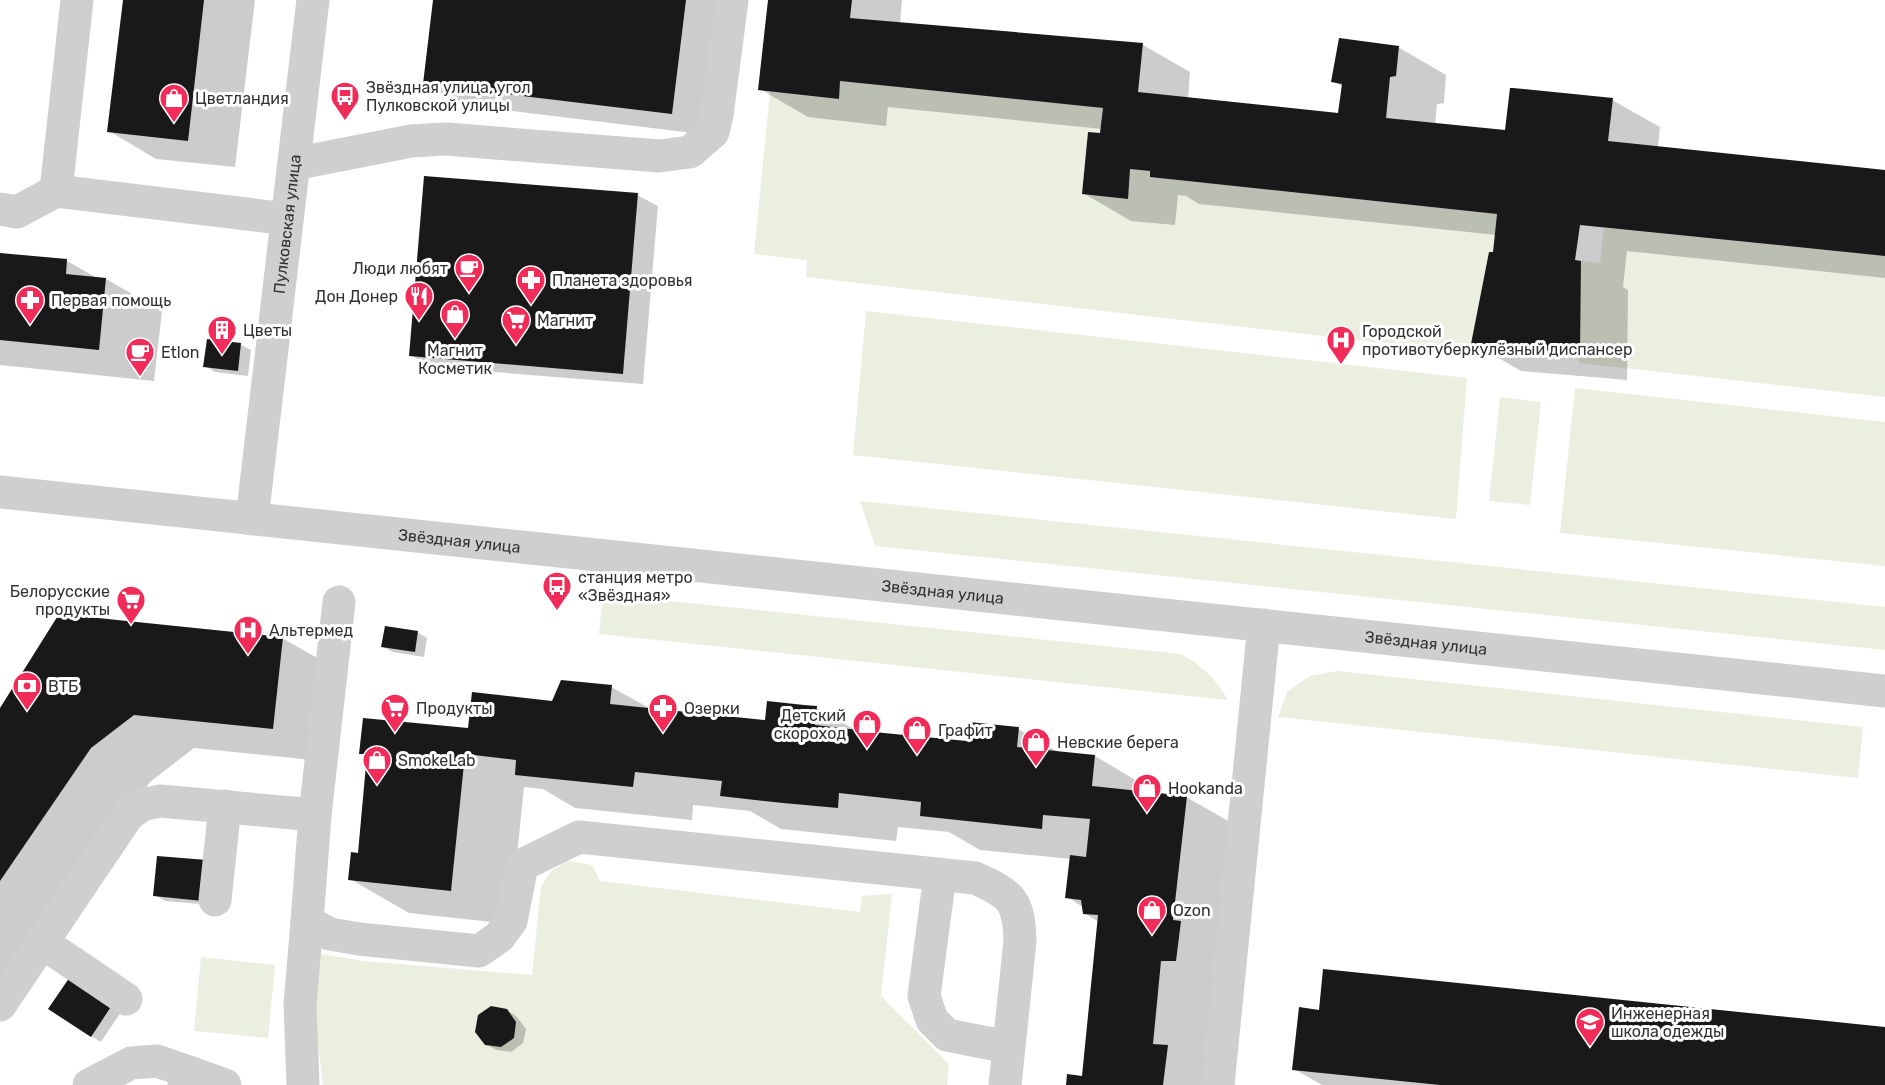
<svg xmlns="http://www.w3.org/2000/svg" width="1885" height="1085" font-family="Rubik,sans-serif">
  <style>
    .green { fill: #eaefe0 }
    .shadow { fill: #0003 }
    .building { fill: #191919 }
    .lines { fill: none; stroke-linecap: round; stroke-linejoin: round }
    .minor { stroke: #cfcfcf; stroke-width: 33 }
    .labels { text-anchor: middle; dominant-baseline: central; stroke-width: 6; stroke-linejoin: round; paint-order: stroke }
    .poi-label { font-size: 16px; fill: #323232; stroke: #fff; text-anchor: start }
    .street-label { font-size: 16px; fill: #323232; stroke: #fff }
  </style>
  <rect width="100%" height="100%" fill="#fff"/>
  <path class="green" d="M840,81L1103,108L1100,133L1088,132L1082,194L1127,199L1130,169L1150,171V177L1497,214L1493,252H1489L1470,353L806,277L807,260L754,254L770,92L838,99Z
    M1604,228L1885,256V397L1579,363L1581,261L1600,263Z
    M866,311L1467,378L1456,519L853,455Z
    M1575,388L1885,422V566L1560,533Z
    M1500,397L1541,402L1530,505L1489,501Z
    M860,501L1885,607V650L875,546Z
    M603,594L1181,654C1205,668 1214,677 1228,700L599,634Z
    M1337,671L1863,727L1858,778L1278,717L1287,692L1310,676Z
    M568,861L592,865L600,881L860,912L862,896L892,894L881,996L949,1064L947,1085H323L313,1007L316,953L364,961L532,975L541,887L550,872Z
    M201,957L275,965L268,1038L194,1031Z"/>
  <path class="shadow" d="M124,0H255L235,167L156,159L109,131Z
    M434,0H725L709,135L462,105L425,84Z
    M770,0H902L900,24L1143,45L1190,72L1188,99L1340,115L1343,87L1333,81L1398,47L1446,75L1444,103L1437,104L1435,125L1506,132L1612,100L1660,127L1658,147L1885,171V278L1627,251L1623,287L1628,290L1627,380L1521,371L1473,343L1495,254L1497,235L1199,204L1186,196L1178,195L1175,225L1131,221L1083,193L1102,129L888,107L886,126L808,117L760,89Z
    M637,195L658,206L643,384L431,367L411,355Z
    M0,254L67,261L97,278L106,279L162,311L154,381L0,365Z
    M241,345L251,350L248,376L215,372L205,366Z
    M417,632L427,638L424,657L393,652L383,647Z
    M282,638L342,672L332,762L194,748L150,782L0,1001V710Z
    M611,687L653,710L766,722L817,708L859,732L968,743L1018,729L1060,753L1095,756L1154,791V794L1186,797L1246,831L1226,1085H1067L1083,1077L1099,922L1084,913L1083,907L1067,897L1071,859L980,850L949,832L898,827L896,841L781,829L750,811L693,805L692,820L575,808L543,789L524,787L510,924L409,913L350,879L359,855L368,757L361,753L470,730L553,703Z
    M158,857L213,905L165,901L155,895Z
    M76,970L127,1003L101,1042L91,1036Z
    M507,1010L517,1017L526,1029L523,1043L511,1052L496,1050L486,1044Z
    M1321,1011L1885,1028V1085H1322L1294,1069Z"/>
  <path class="building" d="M123,0H204L188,141L107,132Z
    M433,0H686L672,114L423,84Z
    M768,0H852L850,18L1143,43L1138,92L1338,113L1342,84L1331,82L1339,38L1399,46L1396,76L1390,77L1386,118L1505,130L1510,88H1513L1613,98L1608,141L1885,170V256L1580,225L1575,260L1581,261L1580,353L1471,344L1489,252H1493L1497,214L1150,177V171L1130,169L1128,199L1082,194L1088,132L1100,133L1103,108L840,81L839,99L758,90Z
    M424,176L638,193L623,374L409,356Z
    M0,253L67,259L66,274L106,278L99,350L0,340Z
    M207,339L241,343L238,371L203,367Z
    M59,614L283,637L273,729L134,715L91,748L0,881V708Z
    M385,626L418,631L415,652L381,647Z
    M561,680L612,685L610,704L765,720L767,701L804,705L817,706L815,725L884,733L967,741L969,722L1019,727L1017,747L1095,755L1092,786L1187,796L1173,920L1181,921L1176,961H1161L1153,1044L1168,1045L1163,1085H1066L1067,1074L1082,1076L1098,915L1083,914L1081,900L1065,898L1070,855L1086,857L1090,819L1043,815L1042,829L920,816L921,802L839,793L838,808L783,803L720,796L722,781L635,772L633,787L515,775L516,760L465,754L451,891L348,880L351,852L358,853L367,754H359L363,718L468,728L472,692L552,701Z
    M157,856L207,860L203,901L153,896Z
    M76,968L118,996L91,1037L48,1009Z
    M1323,969L1885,1027V1085H1440L1292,1070L1299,1007L1319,1010Z
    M491,1006L507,1009L516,1022L514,1038L501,1047L485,1045L475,1032L478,1015Z"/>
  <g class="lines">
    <g class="minor">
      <path d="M294,164L411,141L446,139L659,156L690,152L713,132L717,115L732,0"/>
      <path d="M56,191L77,0"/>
      <path d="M0,209L17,212L56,191L287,219"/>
      <path id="s1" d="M0,492L1885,691"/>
      <path id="s2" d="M252,519L313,0"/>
      <path d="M315,815L307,922L330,934L359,939L479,951L499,937L511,921L522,865L579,837L975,878C1011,894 1019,900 1020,941L1005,1085"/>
      <path d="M940,875L924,996L932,1020L947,1035L1008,1047"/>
      <path d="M215,900L225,806"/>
      <path d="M43,943L126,999"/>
      <path d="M0,1005L128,815L142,805L160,801L315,815L339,602"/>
      <path d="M89,1085L131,1063L157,1061L189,1072"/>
      <path d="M184,1085L189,1072L225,1085"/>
      <path d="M303,1085L300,1005L307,922"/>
      <path d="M1218,1085L1264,625"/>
    </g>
  </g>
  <defs>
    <g id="bus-pin" transform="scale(1.5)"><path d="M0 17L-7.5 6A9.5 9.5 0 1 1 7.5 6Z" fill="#f12c59" stroke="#fff"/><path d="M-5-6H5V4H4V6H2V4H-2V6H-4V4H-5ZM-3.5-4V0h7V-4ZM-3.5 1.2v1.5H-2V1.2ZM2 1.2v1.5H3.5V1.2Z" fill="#fff"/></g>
    <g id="shop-pin" transform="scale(1.5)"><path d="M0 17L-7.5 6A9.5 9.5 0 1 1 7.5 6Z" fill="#f12c59" stroke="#fff"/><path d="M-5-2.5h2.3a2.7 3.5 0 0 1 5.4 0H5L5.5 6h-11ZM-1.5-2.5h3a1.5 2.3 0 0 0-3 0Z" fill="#fff"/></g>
    <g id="cafe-pin" transform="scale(1.5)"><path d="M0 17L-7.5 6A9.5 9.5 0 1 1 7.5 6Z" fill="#f12c59" stroke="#fff"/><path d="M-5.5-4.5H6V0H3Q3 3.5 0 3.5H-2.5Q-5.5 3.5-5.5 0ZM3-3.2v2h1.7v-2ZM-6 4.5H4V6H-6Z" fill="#fff"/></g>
    <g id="pharmacy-pin" transform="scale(1.5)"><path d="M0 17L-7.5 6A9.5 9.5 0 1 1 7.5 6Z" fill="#f12c59" stroke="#fff"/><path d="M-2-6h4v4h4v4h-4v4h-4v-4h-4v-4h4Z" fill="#fff"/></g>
    <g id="restaurant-pin" transform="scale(1.5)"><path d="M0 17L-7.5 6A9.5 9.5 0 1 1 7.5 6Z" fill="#f12c59" stroke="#fff"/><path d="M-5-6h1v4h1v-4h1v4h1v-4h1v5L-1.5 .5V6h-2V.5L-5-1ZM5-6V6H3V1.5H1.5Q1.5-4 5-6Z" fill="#fff"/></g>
    <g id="supermarket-pin" transform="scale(1.5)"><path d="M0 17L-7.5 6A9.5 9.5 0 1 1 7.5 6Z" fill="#f12c59" stroke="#fff"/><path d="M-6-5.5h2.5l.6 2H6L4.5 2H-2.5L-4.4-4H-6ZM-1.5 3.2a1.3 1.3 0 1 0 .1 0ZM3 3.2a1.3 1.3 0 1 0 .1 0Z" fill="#fff"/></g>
    <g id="building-pin" transform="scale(1.5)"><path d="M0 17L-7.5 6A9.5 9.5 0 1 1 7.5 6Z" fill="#f12c59" stroke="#fff"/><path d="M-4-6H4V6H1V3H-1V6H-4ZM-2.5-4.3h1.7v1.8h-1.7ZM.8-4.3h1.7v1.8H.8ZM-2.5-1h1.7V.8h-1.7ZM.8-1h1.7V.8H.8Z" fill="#fff"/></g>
    <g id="hospital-pin" transform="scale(1.5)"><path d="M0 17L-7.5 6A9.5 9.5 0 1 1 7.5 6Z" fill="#f12c59" stroke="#fff"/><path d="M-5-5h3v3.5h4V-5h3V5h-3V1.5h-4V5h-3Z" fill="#fff"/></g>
    <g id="bank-pin" transform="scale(1.5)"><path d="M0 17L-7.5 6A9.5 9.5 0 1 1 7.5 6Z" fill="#f12c59" stroke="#fff"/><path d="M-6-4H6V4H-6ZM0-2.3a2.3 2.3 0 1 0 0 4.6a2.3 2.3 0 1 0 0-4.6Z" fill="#fff"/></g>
    <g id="university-pin" transform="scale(1.5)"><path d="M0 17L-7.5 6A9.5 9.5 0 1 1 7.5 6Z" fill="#f12c59" stroke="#fff"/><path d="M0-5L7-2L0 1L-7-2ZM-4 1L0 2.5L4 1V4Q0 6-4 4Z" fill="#fff"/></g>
  </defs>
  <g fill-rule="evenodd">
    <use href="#bus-pin" x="345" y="96"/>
    <use href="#shop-pin" x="174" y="98"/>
    <use href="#cafe-pin" x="469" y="268"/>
    <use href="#pharmacy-pin" x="531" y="280"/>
    <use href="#restaurant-pin" x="419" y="296"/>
    <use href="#pharmacy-pin" x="30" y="300"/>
    <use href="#shop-pin" x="455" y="314"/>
    <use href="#supermarket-pin" x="516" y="320"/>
    <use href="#building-pin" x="222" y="330"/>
    <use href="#hospital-pin" x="1341" y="340"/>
    <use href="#cafe-pin" x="140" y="352"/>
    <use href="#bus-pin" x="557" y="586"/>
    <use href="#supermarket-pin" x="131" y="600"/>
    <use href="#hospital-pin" x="248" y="630"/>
    <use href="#bank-pin" x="27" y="686"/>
    <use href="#supermarket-pin" x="395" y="708"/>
    <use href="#pharmacy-pin" x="663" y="708"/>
    <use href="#shop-pin" x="867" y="724"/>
    <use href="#shop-pin" x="917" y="730"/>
    <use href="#shop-pin" x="1036" y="742"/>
    <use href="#shop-pin" x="377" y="760"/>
    <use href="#shop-pin" x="1147" y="788"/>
    <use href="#shop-pin" x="1152" y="910"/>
    <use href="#university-pin" x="1590" y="1022"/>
  </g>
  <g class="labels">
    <g class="poi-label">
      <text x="366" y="87">Звёздная улица, угол<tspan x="366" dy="18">Пулковской улицы</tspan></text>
      <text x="195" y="98">Цветландия</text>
      <text x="448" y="268" text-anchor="end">Люди любят</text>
      <text x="552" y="280">Планета здоровья</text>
      <text x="398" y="296" text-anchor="end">Дон Донер</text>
      <text x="51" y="300">Первая помощь</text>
      <text x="537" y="320">Магнит</text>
      <text x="243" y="330">Цветы</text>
      <text x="1362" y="331">Городской<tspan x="1362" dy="18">противотуберкулёзный диспансер</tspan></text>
      <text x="455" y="350" text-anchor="middle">Магнит<tspan x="455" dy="18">Косметик</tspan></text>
      <text x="161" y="352">Etlon</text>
      <text x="578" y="577">станция метро<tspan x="578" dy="18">«Звёздная»</tspan></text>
      <text x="110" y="591" text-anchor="end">Белорусские<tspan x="110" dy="18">продукты</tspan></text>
      <text x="269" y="630">Альтермед</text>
      <text x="48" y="686">ВТБ</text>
      <text x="416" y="708">Продукты</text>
      <text x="684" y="708">Озерки</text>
      <text x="846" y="715" text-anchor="end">Детский<tspan x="846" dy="18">скороход</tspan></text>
      <text x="938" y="730">Графит</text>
      <text x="1057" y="742">Невские берега</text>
      <text x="398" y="760">SmokeLab</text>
      <text x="1168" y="788">Hookanda</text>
      <text x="1173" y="910">Ozon</text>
      <text x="1611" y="1013">Инженерная<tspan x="1611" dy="18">школа одежды</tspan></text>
    </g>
    <g class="street-label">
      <text stroke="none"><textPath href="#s2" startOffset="297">Пулковская улица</textPath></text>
      <text stroke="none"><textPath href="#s1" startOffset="462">Звёздная улица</textPath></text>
      <text stroke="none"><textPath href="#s1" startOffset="948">Звёздная улица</textPath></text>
      <text stroke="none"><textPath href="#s1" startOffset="1434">Звёздная улица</textPath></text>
    </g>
  </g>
</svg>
